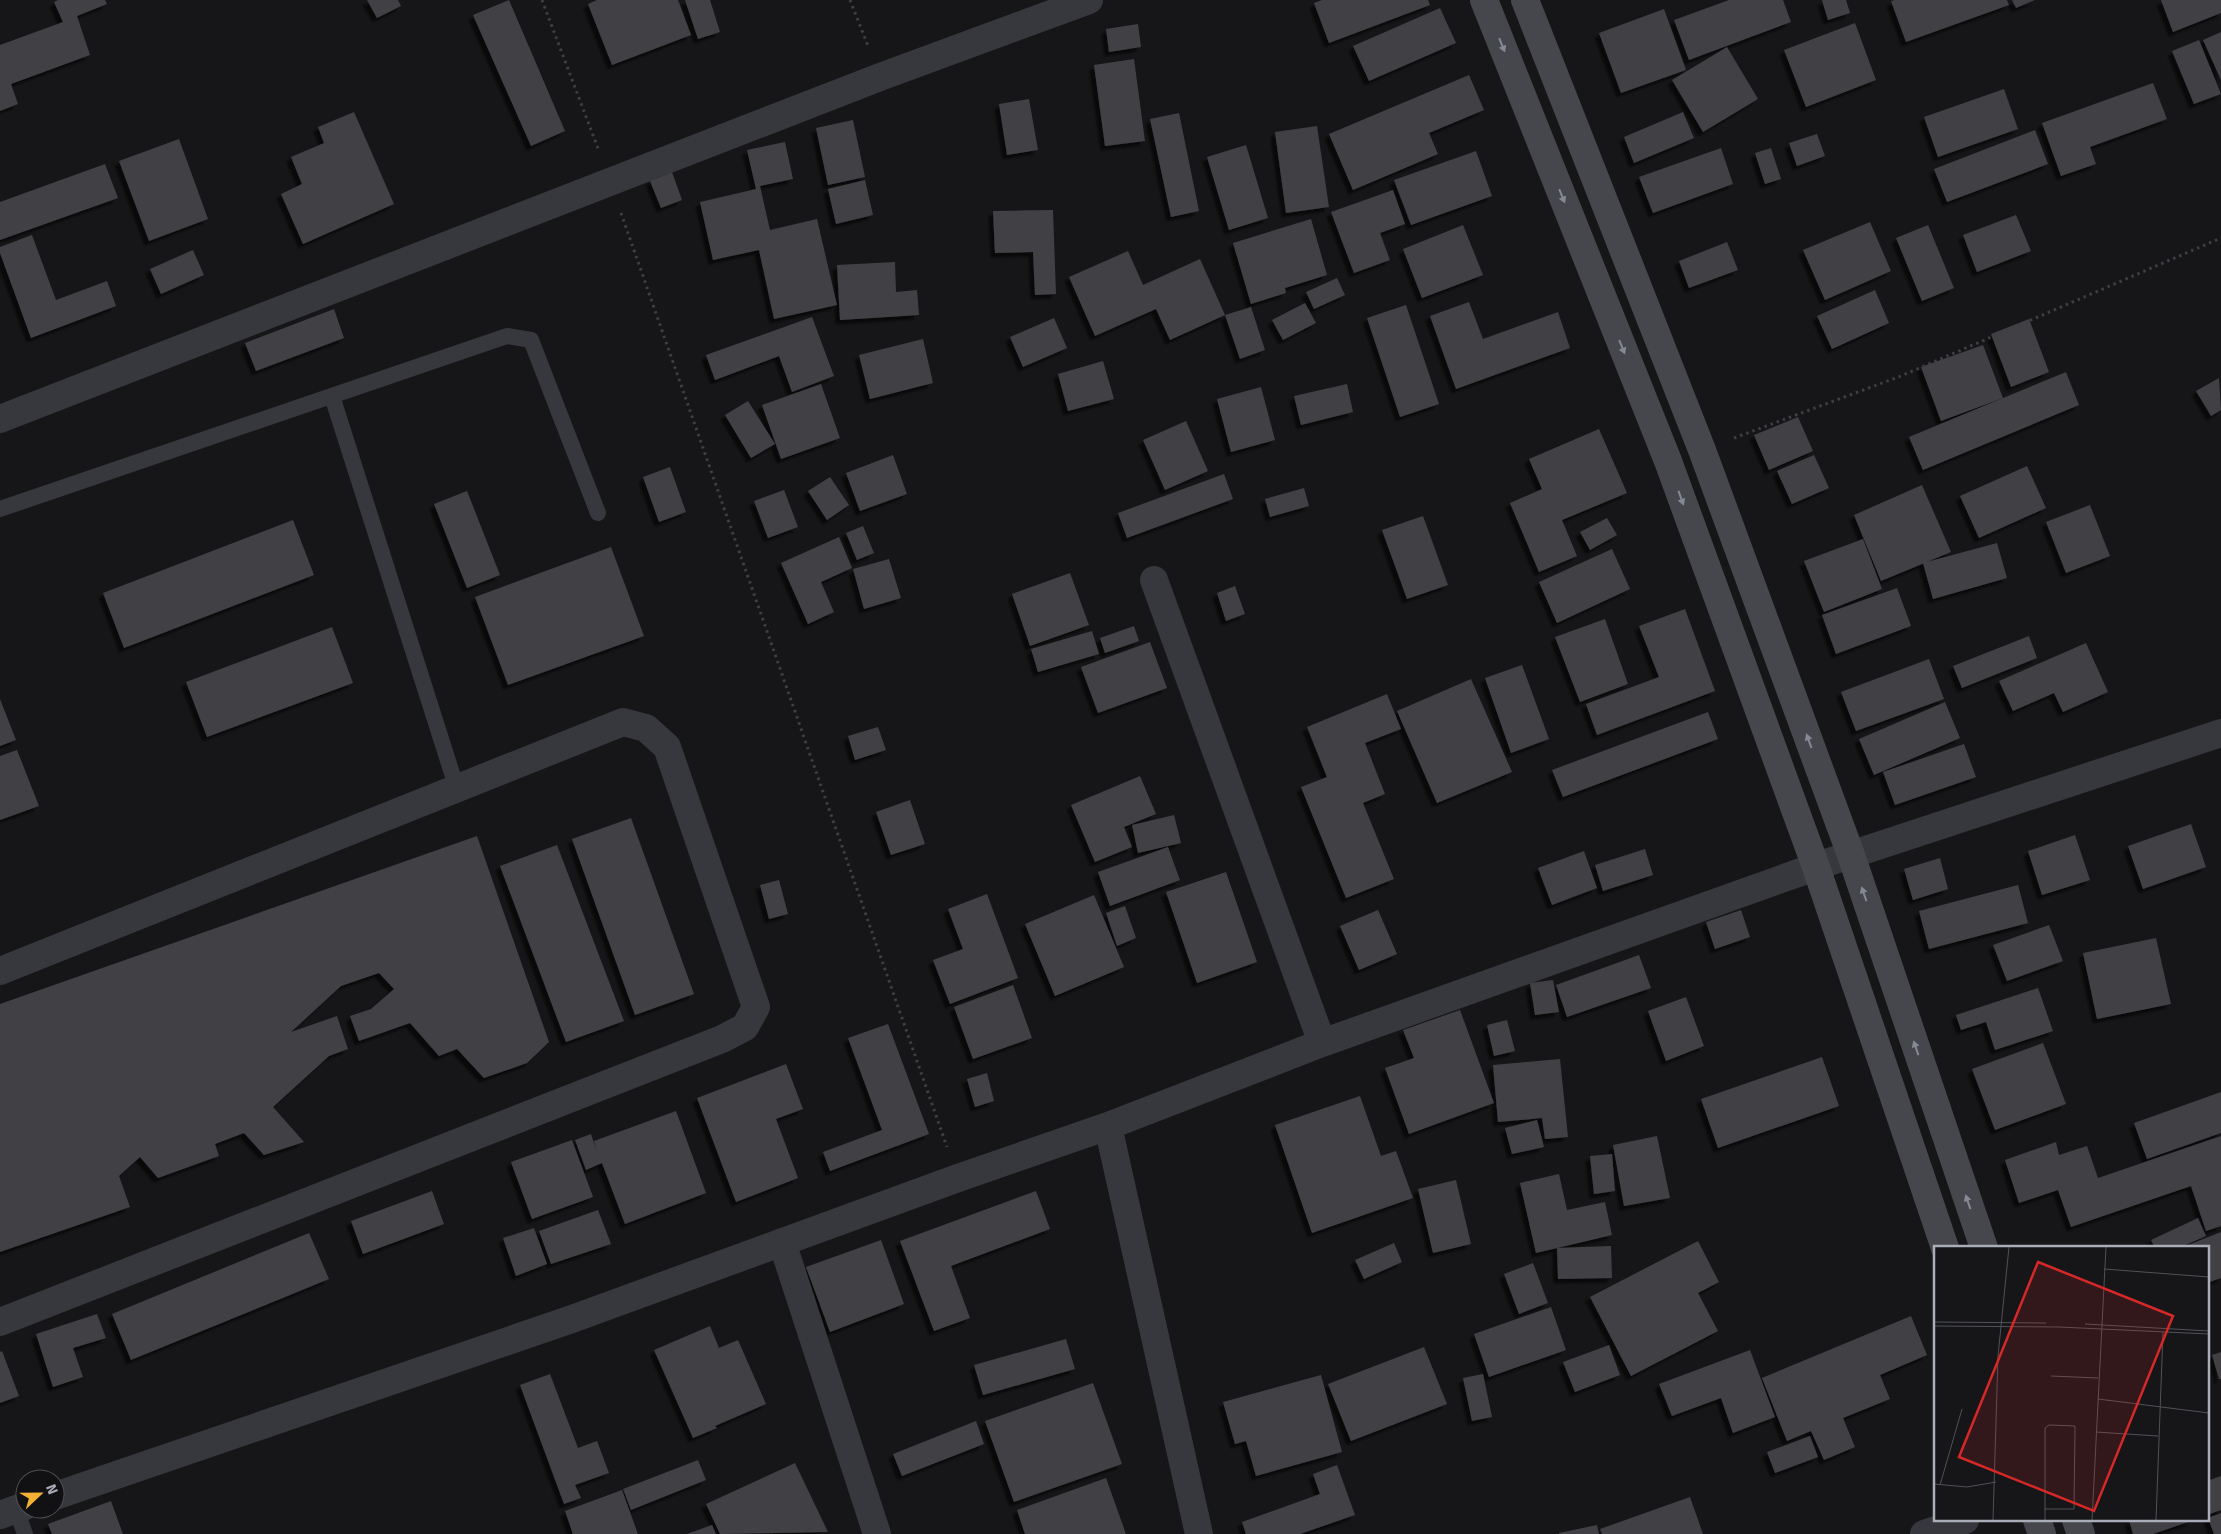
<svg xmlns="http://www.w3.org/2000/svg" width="2221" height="1534" font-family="'Fira Sans',sans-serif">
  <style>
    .building { fill: #404145; filter: url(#shadow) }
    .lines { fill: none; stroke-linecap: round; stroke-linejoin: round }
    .path { stroke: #3d3f44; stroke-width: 3; stroke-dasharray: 2.5 4; stroke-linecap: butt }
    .lane { stroke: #37383d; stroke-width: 16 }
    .street { stroke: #37383d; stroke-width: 28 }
    .secondary { stroke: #45474d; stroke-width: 28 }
    .oneway { fill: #858993 }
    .inset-road { fill: none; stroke: #505258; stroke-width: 1 }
    .view { fill: #d62828; fill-opacity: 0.15; stroke: #d62828; stroke-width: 2.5 }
    .inset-edge { fill: none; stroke: #a8adb8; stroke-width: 2.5 }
  </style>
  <defs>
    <filter id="shadow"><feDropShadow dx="-4.5" dy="4.5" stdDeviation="1" flood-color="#0009"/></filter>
  </defs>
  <rect width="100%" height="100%" fill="#161618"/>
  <path class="building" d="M58,0H105L107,4L77,16L90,55L11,84L18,104L0,111V45L63,22L54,2Z
    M367,0H398L401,6L377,18Z
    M509,0L565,131L531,146L473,15Z
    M597,0H678L691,35L612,65L588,4Z
    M685,0H710L720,32L698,39Z
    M1322,0H1428L1430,5L1329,43L1314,3Z
    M1729,0H1783L1791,22L1689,60L1674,20Z
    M1822,0H1846L1850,13L1828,20Z
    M1895,0H2007L2009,5L1906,42L1891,1Z
    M2012,0H2035L2016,8Z
    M2161,0H2221V13L2173,32Z
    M1440,8L1456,43L1369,81L1353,46Z
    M1664,9L1686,70L1621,93L1599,33Z
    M1855,23L1876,80L1806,107L1784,50Z
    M1138,24L1141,47L1109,52L1106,29Z
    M2221,32V80L2203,40Z
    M2199,40L2221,94L2194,104L2172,51Z
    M1727,47L1758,99L1703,132L1672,80Z
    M1134,59L1145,141L1105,146L1094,65Z
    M1469,75L1484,110L1429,133L1438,154L1353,190L1329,134Z
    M2153,83L2167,119L2090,147L2096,164L2061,176L2042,123Z
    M2004,89L2018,129L1938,157L1924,117Z
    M1029,99L1038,150L1007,155L999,104Z
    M354,112L394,204L303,244L281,194L302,184L291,157L324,143L318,127Z
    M1683,112L1694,138L1634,163L1624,137Z
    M1179,113L1199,211L1171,217L1150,119Z
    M853,120L865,177L828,185L816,128Z
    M1317,126L1329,207L1286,213L1275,132Z
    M2035,130L2048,164L1947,202L1934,169Z
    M1817,134L1825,156L1797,166L1789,143Z
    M179,139L208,219L149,241L119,161Z
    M785,142L793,179L760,186L770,230L817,219L837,305L774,319L759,250L713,260L700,202L756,189L747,150Z
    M1246,145L1268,218L1229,230L1207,157Z
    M1721,148L1733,184L1653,213L1639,177Z
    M1771,148L1781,179L1765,184L1755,153Z
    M1476,151L1492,196L1411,225L1394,180Z
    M105,164L118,198L0,240V202Z
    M672,172L682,200L661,208L650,181Z
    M865,180L873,215L836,224L828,189Z
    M1393,190L1405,224L1380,233L1390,260L1354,273L1331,212Z
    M1053,210L1056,294L1035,295L1033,252L995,253L993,211Z
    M2016,215L2031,251L1977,272L1963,235Z
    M1311,219L1327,275L1285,288L1286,293L1251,304L1233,243Z
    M1870,222L1891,271L1825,300L1803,250Z
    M1463,225L1483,275L1422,298L1403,249Z
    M1928,225L1954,288L1922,301L1896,238Z
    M32,235L56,300L107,281L116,306L31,338L0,253V247Z
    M1727,242L1738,270L1689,288L1679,261Z
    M193,250L204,275L161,294L150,269Z
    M1128,251L1143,285L1200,259L1225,315L1170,340L1156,309L1095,336L1069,277Z
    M895,262L896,292L917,290L919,315L840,320L837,265Z
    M1337,278L1345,295L1314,309L1306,292Z
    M1875,290L1889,323L1832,349L1817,316Z
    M1469,302L1483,339L1558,312L1570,348L1456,389L1430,316Z
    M1305,303L1316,323L1283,340L1272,320Z
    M1406,305L1439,404L1400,417L1367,318Z
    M1251,307L1265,350L1240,359L1225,315Z
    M334,309L344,338L256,371L245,343Z
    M812,317L834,376L792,392L779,356L715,380L706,355Z
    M1054,318L1067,348L1023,367L1010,337Z
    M2029,319L2049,372L2011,387L1991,334Z
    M923,339L933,383L870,399L859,355Z
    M1983,345L2003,398L1941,421L1921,367Z
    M1103,361L1114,399L1068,411L1058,374Z
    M2066,372L2079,405L1923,470L1909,437Z
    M2219,378L2221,410L2211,416L2196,391Z
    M821,384L840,438L781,459L762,405Z
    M1347,384L1353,412L1301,425L1294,396Z
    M1261,387L1275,440L1231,452L1217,399Z
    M748,401L775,444L751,458L725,415Z
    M1798,417L1813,451L1769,470L1754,435Z
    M1186,421L1208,471L1165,490L1143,440Z
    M1599,429L1627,493L1562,520L1577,556L1539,572L1510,503L1542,489L1529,459Z
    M893,455L907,494L860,511L846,473Z
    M1814,455L1829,488L1792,504L1777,471Z
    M2027,466L2046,508L1979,538L1960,496Z
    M670,467L686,512L659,522L643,477Z
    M1224,474L1233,499L1127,538L1118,513Z
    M830,477L849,505L827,520L808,491Z
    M1922,485L1951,552L1881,581L1854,515Z
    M1304,488L1309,506L1270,517L1265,499Z
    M784,490L798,527L768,538L754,501Z
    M467,491L500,575L467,588L434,504Z
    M2090,505L2110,556L2066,573L2046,522Z
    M1423,516L1448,585L1407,599L1382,530Z
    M1607,518L1617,535L1590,550L1580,532Z
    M293,520L314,575L124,648L103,593Z
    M863,526L874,553L857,560L846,533Z
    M839,537L852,568L821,582L834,612L808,624L781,563Z
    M1863,539L1882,589L1824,612L1804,561Z
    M1997,543L2007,578L1933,599L1923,563Z
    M611,547L644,636L508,685L475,597Z
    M1612,549L1630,589L1557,623L1539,582Z
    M889,559L901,598L864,609L853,569Z
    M1070,573L1089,625L1030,646L1012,594Z
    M1235,586L1245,614L1226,621L1217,593Z
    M1897,588L1911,626L1836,654L1822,615Z
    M1685,609L1715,691L1597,735L1586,704L1659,677L1639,626Z
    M1605,619L1628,684L1580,702L1555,637Z
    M1134,626L1139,641L1105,653L1100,638Z
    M332,627L353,683L207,737L186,682Z
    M1092,631L1099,654L1038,672L1031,649Z
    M2029,636L2037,658L1962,688L1953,666Z
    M1150,642L1167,688L1098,713L1081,667Z
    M2086,643L2108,692L2063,712L2054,693L2013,711L1999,681Z
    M1929,659L1944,699L1856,731L1841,692Z
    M1522,665L1549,739L1511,753L1485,678Z
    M1471,679L1512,772L1437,803L1397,711Z
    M1387,694L1401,729L1365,743L1385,794L1363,803L1394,879L1346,898L1301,787L1327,777L1307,727Z
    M0,699L16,740L0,746Z
    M1945,702L1960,738L1874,775L1859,739Z
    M1708,712L1718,739L1563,797L1552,770Z
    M878,727L886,750L855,760L848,736Z
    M1964,744L1976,777L1895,805L1883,772Z
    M17,750L39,806L0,820V756Z
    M1140,776L1156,814L1124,827L1132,847L1095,862L1071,805Z
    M910,800L925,844L891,855L876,812Z
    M1174,815L1181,843L1138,853L1132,825Z
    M631,818L694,994L635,1015L572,839Z
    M2191,824L2206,867L2143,889L2128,846Z
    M2075,835L2090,880L2042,895L2028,851Z
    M477,836L549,1042L527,1063L484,1078L457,1049L439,1056L410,1023L359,1041L350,1016L371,1009L394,989L379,973L341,986L291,1032L337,1016L348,1049L329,1056L273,1107L304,1142L264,1155L244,1133L215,1144L219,1156L158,1178L140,1157L119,1176L130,1207L0,1252V1004Z
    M557,845L624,1021L566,1042L500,866Z
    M1168,847L1180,880L1110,906L1098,872Z
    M1645,849L1653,875L1603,891L1595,865Z
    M1584,851L1597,888L1552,905L1538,868Z
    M1940,858L1948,889L1913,900L1904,869Z
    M1226,872L1257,962L1197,983L1166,892Z
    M779,880L788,914L769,919L760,885Z
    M2018,885L2028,923L1929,949L1919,911Z
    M987,894L1018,978L950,1004L933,960L963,949L948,909Z
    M1094,895L1124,967L1055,996L1025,924Z
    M1125,906L1136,938L1117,946L1106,913Z
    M1378,910L1397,954L1359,970L1340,926Z
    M1741,910L1750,937L1715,949L1706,922Z
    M2049,925L2063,961L2007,981L1993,945Z
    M2156,938L2171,1004L2097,1019L2083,953Z
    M1639,955L1651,988L1567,1017L1556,985Z
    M1553,980L1559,1012L1535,1015L1530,983Z
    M1013,985L1032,1038L973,1059L954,1007Z
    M2038,988L2053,1031L1995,1050L1986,1022L1961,1030L1956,1015Z
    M1686,997L1704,1046L1666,1061L1648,1011Z
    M1460,1010L1494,1103L1409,1134L1385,1068L1414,1058L1403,1030Z
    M1507,1020L1515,1051L1494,1056L1487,1025Z
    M888,1024L929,1134L830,1171L823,1152L882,1130L848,1038Z
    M2043,1043L2066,1104L1995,1130L1972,1069Z
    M1822,1057L1839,1106L1718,1148L1701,1099Z
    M1560,1059L1568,1137L1545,1139L1542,1118L1498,1122L1493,1065Z
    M786,1064L803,1109L776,1119L798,1178L736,1202L697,1098Z
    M987,1073L994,1101L975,1107L967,1079Z
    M2221,1092V1133L2147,1159L2134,1123Z
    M1360,1096L1381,1156L1396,1151L1413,1198L1312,1233L1275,1125Z
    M676,1111L706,1193L625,1224L602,1163L586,1170L575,1140L591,1134L597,1152L594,1141Z
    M1537,1120L1544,1147L1512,1154L1505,1128Z
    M1657,1136L1670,1198L1624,1206L1613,1145Z
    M2221,1136V1226L2206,1231L2191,1186L2071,1227L2058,1190L2019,1203L2005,1160L2056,1142L2059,1155L2087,1146L2098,1178Z
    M572,1140L593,1197L532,1219L511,1162Z
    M1612,1154L1615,1191L1594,1194L1590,1156Z
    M1559,1174L1567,1210L1605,1202L1612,1235L1536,1253L1520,1183Z
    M1456,1180L1471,1244L1433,1253L1418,1189Z
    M432,1191L444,1224L363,1254L351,1221Z
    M1036,1191L1050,1229L951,1266L970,1318L934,1331L900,1241Z
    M598,1210L611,1244L551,1264L539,1231Z
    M2198,1218L2206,1236L2179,1248H2155L2151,1240Z
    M534,1228L547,1264L516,1276L503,1238Z
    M2221,1232V1278L2207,1283V1248H2189L2188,1245Z
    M309,1233L329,1279L131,1360L112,1314Z
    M881,1240L904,1304L830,1332L806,1267Z
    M1698,1241L1719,1282L1698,1293L1718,1331L1631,1376L1590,1297Z
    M1394,1243L1402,1262L1364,1279L1355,1260Z
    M1611,1246L1612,1278L1558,1279L1557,1248Z
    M1533,1263L1548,1303L1519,1314L1504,1274Z
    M1551,1307L1566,1350L1489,1377L1474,1334Z
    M97,1314L106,1338L73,1348L83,1377L53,1387L36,1334Z
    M1911,1316L1927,1355L1880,1375L1890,1399L1843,1418L1855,1447L1824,1460L1811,1431L1787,1441L1762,1378Z
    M710,1326L719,1348L738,1340L766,1404L715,1426L717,1428L693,1438L654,1350Z
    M1066,1339L1075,1369L983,1395L974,1365Z
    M1609,1345L1620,1375L1575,1392L1563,1362Z
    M1424,1347L1447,1404L1351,1441L1328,1384Z
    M1750,1350L1775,1417L1733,1433L1721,1398L1672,1416L1659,1384Z
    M2,1351L19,1396L0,1403V1352Z
    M2221,1352V1379H2219L2212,1355Z
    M550,1374L578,1448L597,1441L609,1473L575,1485L581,1498L564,1504L520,1385Z
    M1483,1374L1492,1417L1472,1421L1463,1378Z
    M1321,1375L1342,1452L1256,1476L1246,1441L1235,1444L1223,1402Z
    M1093,1383L1122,1464L1014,1502L985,1421Z
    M976,1421L984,1444L902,1476L893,1454Z
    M1810,1436L1818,1457L1775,1473L1767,1452Z
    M698,1460L706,1480L631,1510L623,1489Z
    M795,1463L828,1532L720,1534L706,1504Z
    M1337,1465L1355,1515L1300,1534H1246L1242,1522L1320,1494L1313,1474Z
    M2221,1476V1510L2207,1515V1481Z
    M1106,1478L1126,1534H1025L1017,1510Z
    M622,1490L638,1534H573L565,1511Z
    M1690,1497L1703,1534H1602L1600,1529Z
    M111,1501L123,1534H52L48,1524Z
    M2221,1513V1534H2214L2208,1518Z
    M2129,1520H2191V1521L2153,1534H2133Z
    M712,1525L716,1534H687Z
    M1597,1525L1599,1534H1559V1533Z"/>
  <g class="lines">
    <path class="path" d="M542,0L599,151
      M850,0L868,46
      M621,213L947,1147
      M1734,438L1901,376L2221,238"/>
    <path class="lane" d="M332,396L457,789
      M0,509L507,336L531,340L598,513
      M16,1509L25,1534"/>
    <path class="street" d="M0,419L880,77L1089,0
      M1154,580L1322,1043
      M0,971L623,722L646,728L667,747L756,1007L745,1027L722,1039L0,1322
      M1108,1126L1199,1534
      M782,1242L877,1534
      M55,1496L572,1319L958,1178L1108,1126L1322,1043L1829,862L2221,733
      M0,1515L25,1506
      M1924,1534L1965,1520"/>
    <path class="secondary" d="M1484,0L1668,461L1816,867L1945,1248
      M1525,0L1702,450L1851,855L1984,1248
      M2037,1520L2042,1534
      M2076,1520L2081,1534"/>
  </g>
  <defs><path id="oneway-solid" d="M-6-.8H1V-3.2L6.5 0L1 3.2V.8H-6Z" transform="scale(1.25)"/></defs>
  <g class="oneway">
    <use href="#oneway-solid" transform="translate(1502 45) rotate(68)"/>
    <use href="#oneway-solid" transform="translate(1562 196) rotate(68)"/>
    <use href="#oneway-solid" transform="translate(1622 347) rotate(68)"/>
    <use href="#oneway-solid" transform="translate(1681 498) rotate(70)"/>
    <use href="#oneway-solid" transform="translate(1809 741) rotate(-110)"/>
    <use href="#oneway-solid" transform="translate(1864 894) rotate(-109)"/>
    <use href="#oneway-solid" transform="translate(1916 1048) rotate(-109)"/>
    <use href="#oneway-solid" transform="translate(1968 1202) rotate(-109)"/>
  </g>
  <g transform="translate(1934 1246)">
    <rect width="275" height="275" fill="#161618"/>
    <path class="inset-road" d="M170,23L275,31M0,76L112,77M151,78L275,85M0,80L125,81L275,88M117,130L164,132M164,153L275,167M162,186L224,190M0,238L33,241L62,236M6,239L28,163M59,274L64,110L75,1M111,274V182L115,179L141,180L140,263H111M158,274L172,1M222,274L229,86"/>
    <path class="view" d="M104,16L239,70L160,265L25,211Z"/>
    <rect width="275" height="275" class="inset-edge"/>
  </g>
  <g transform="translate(40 1494) rotate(68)"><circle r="24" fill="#111113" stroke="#4d4f55"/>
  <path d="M0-4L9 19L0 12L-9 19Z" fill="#f2b134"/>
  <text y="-8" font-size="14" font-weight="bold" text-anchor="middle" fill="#a8adb8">N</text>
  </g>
</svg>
